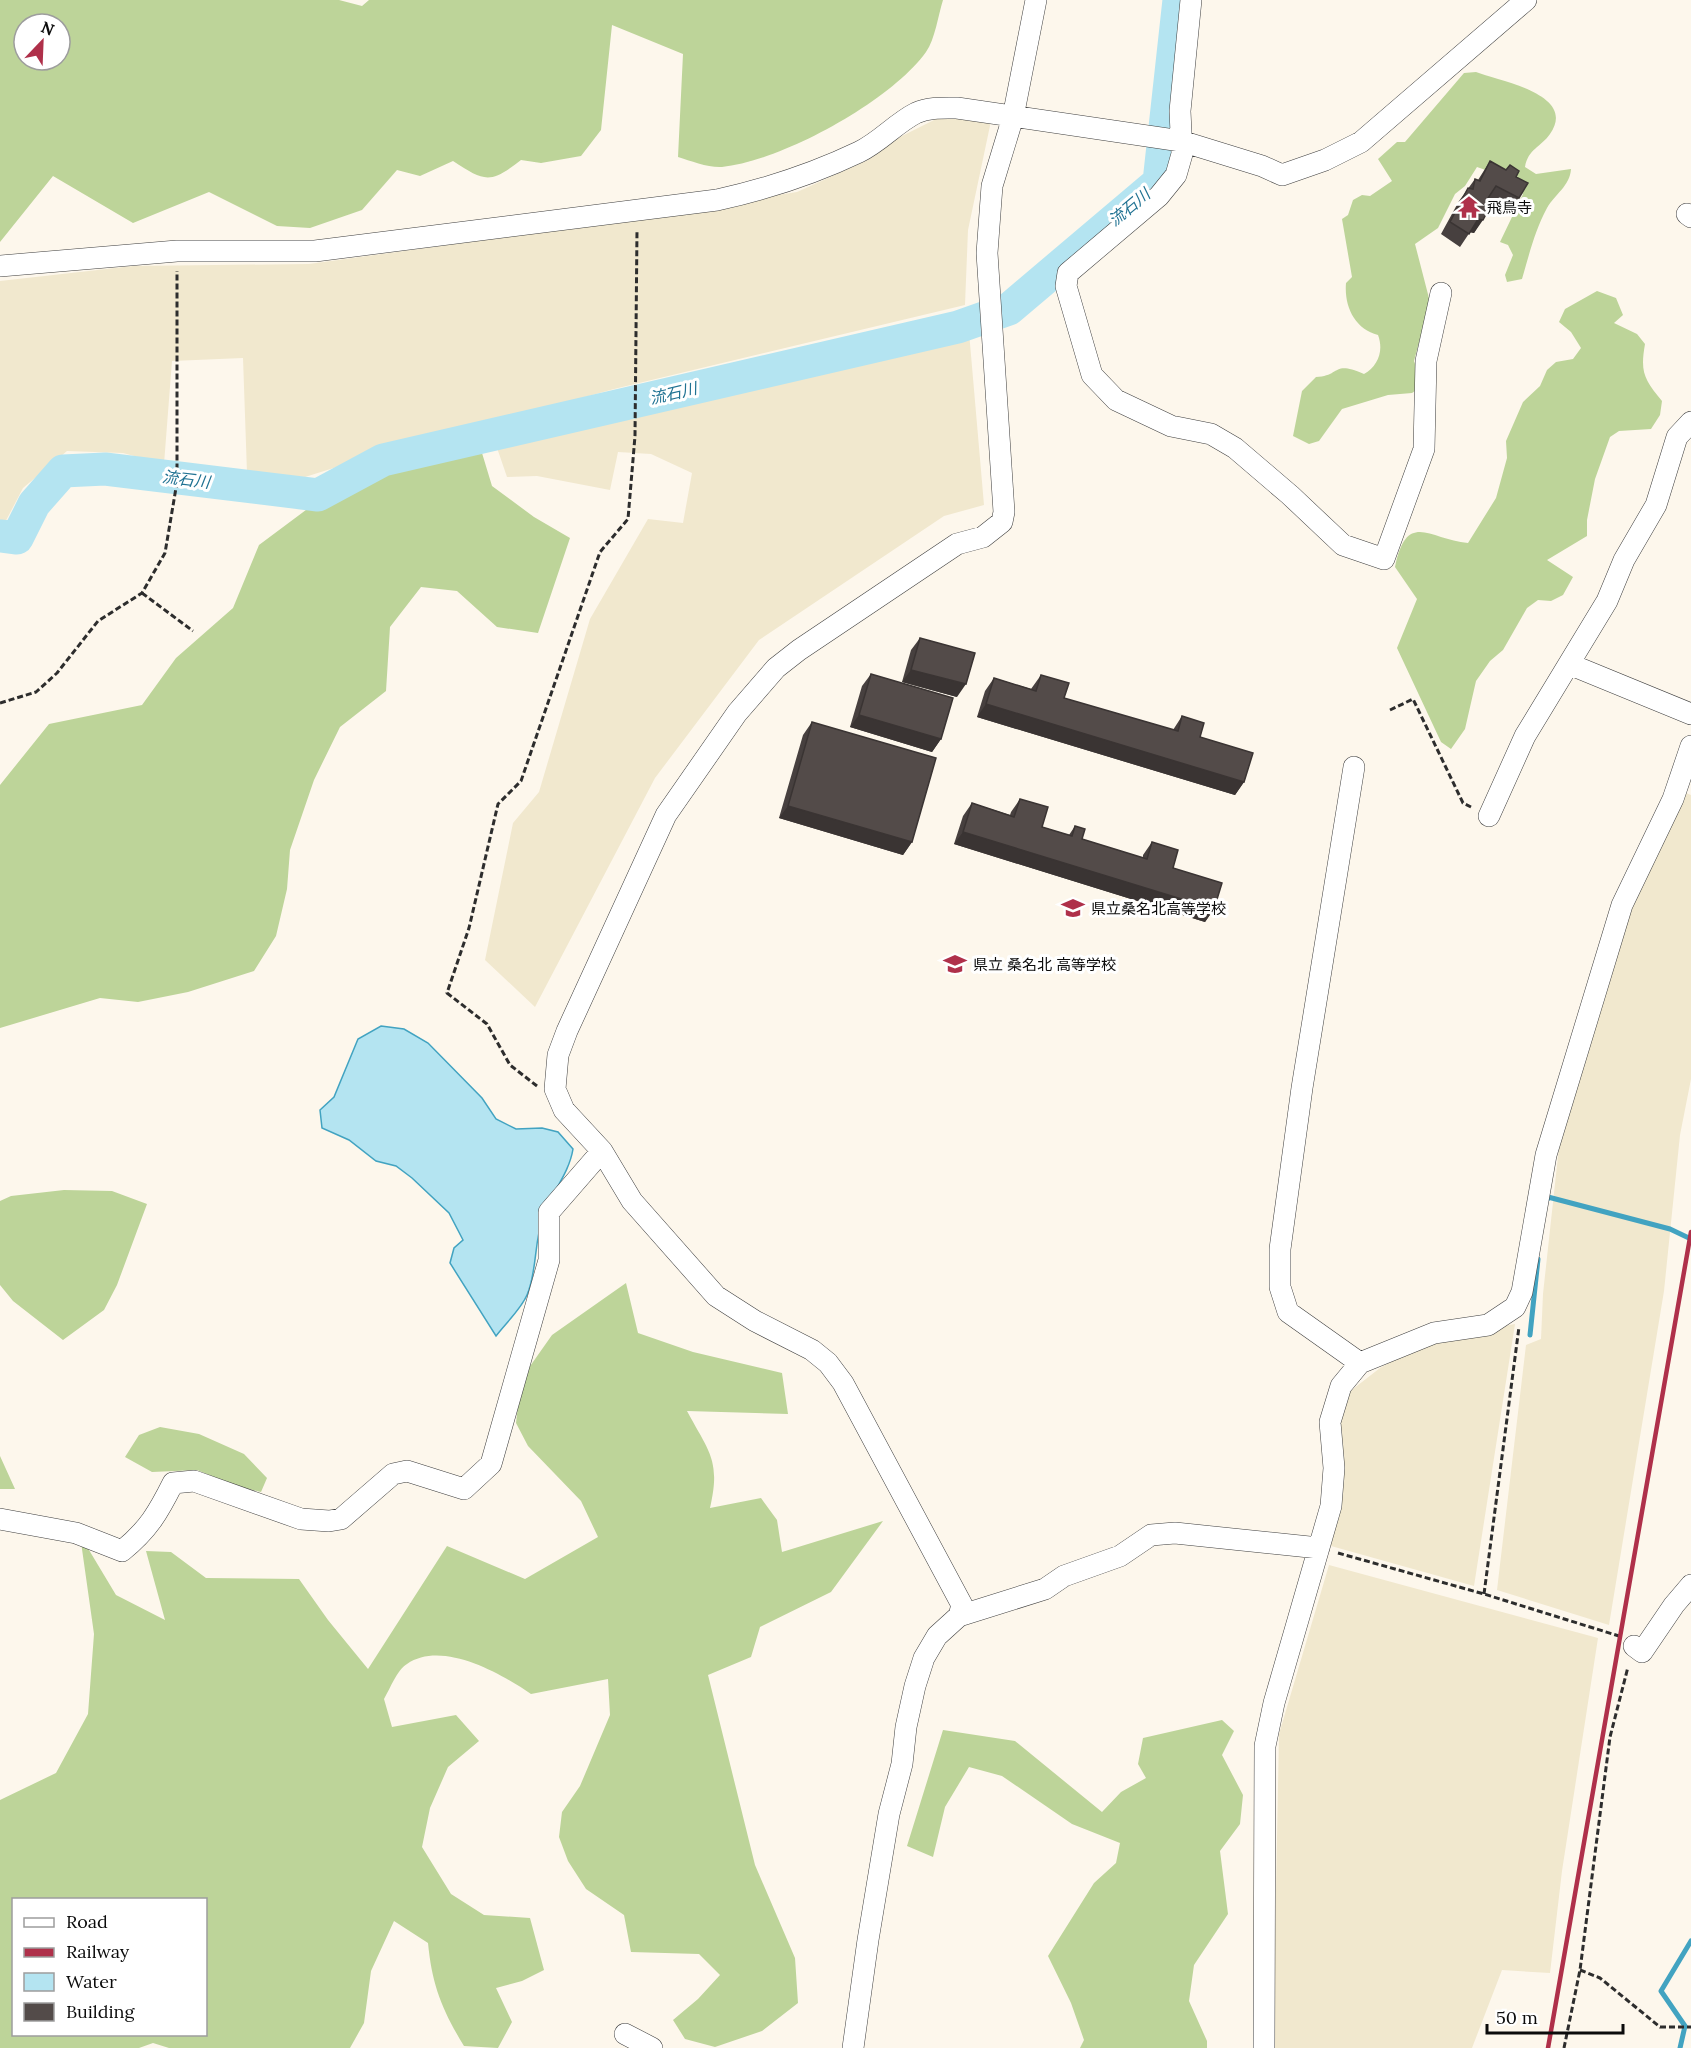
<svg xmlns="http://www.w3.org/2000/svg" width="1691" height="2048" font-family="Lora,'Noto Sans JP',serif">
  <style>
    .farmland { fill: #f1e8ce }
    .forest { fill: #bdd499; fill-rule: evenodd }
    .water { fill: #b4e4f1; stroke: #42a3c1; stroke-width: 1.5 }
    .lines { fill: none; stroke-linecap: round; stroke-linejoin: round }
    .stream { stroke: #42a3c1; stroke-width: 5 }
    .river { stroke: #b4e4f1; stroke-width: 33 }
    .minor-casing { stroke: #3e3e3e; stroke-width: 22 }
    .path { stroke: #2d2d2d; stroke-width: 3; stroke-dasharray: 6 3; stroke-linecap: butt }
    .minor { stroke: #fff; stroke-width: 21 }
    .rail { stroke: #af304a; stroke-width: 4.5 }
    .wall { fill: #47403f }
    .shaded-wall { fill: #3a3433 }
    .building { fill: #534b49; stroke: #3a3433; stroke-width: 1.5 }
    .labels { text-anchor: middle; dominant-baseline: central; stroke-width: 6; stroke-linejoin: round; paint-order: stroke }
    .poi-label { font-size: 15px; fill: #0b0b0b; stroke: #fff; text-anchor: start }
    .water-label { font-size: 16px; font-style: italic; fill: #207292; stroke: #fff }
  </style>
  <rect width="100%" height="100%" fill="#fdf7ec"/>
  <path class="farmland" d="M938,118L991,121L968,230L965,305L614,389L375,455L305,477L247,473L243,358L172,361L164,464L123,453L67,451L23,488L0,532V281L133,266L309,264L579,227L797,192L868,160L898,138Z
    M969,332L984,505L944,516L759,640L655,778L535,1007L485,960L513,823L539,792L590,619L648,519L683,523L692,473L651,454L618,452L610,490L537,476L507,477L495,442Z
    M1683,792L1691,795V1079L1680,1135L1664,1291L1609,1625L1497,1590L1526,1345L1541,1339L1543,1294L1560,1138L1632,891Z
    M1515,1324L1474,1586L1331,1546L1327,1538L1336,1425L1344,1396L1380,1368L1431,1339Z
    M1329,1565L1598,1638L1562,1871L1550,1973L1502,1970L1472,2048H1273L1279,1734Z"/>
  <path class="forest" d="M0,0H339L362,6L369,0H943C938,16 935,39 926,52C891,101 782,161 722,167C709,168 691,161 678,157L683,54L612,25L601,130L581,156L541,163L521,160C490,184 485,182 453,161L420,176L397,170L362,210L310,228L277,226L209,192L133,223L53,176L0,242ZM24,24H60V60H24Z
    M1476,72C1499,81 1578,94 1550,134C1541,147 1528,149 1525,167L1536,174L1571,169C1570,186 1555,194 1547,208C1535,230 1529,255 1522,279L1507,282L1505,275L1513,255L1508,245L1500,242L1523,194L1494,173L1477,167L1465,186L1455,194L1438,228L1415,244L1430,302L1414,361L1421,381L1418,389L1412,393L1388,395L1342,409L1319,441L1309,444L1293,436L1302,391L1316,377C1341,376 1332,360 1364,374C1378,366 1384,351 1378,335C1355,329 1344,307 1346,283L1352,277L1342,219L1348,215L1353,200L1362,195L1370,196L1392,181L1378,159L1397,142H1405L1464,73Z
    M1597,291L1616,298L1623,315L1614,323L1637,334L1645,344C1640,372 1644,379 1662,401L1660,415L1651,429L1619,431L1610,437L1595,479L1587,520V536L1547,560L1573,577L1563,595L1551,601L1538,600L1527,608L1503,650L1490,661L1476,681L1465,729L1451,749L1441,742L1397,648L1417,599L1395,567C1407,509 1430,540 1468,543L1496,498L1507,458L1506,441L1523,402L1540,386L1547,370L1556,362L1573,359L1581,348L1571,332L1559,322L1565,309Z
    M457,451L482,453L492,486L534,517L570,538L538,633L497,627L457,591L421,587L390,627L386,691L340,727L314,780L290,850L287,889L276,936L254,971L188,992L138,1002L100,998L0,1028V785L49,724L142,705L176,658L233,608L259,545L318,501L387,465Z
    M64,1190L112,1191L147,1204L117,1285L104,1310L63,1340L13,1301L0,1285V1201L11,1196Z
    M626,1283L638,1333L693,1352L782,1373L788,1414L687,1411C709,1452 721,1460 710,1508L761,1498L777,1520L782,1552L883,1521L831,1592L760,1627L751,1657L708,1675L755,1865L795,1958L798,2003L762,2031L715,2047L685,2039L673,2020L698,1999L720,1975L699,1954L631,1952L624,1915L586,1889L568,1861L559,1837L562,1812L580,1786L610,1715L608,1679L531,1694C500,1673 442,1640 407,1664C397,1670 390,1689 384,1699L392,1727L456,1715L479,1741L448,1767L430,1808L422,1847L451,1894L484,1915L530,1918L544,1970L522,1981L496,1988L512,2022L498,2048L464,2046C442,2010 432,1985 428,1943L394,1921L371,1971L364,2023L350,2048H169L153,2043L139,2048H0V1800L56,1773L88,1714L94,1634L80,1535L116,1595L165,1620L146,1551L171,1552L206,1578L299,1579L328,1620L368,1669L447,1546L525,1579L598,1537L581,1501L528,1446L516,1423L521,1379L552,1335ZM14,1900H206V2034H14Z
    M160,1427L199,1434L244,1454L267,1478L261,1492L236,1486L197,1470L152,1472L125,1457L139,1435Z
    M0,1456L15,1489H0Z
    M1222,1720L1234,1731L1222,1755L1243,1795L1240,1824L1220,1851L1228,1914L1194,1965L1189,2001L1207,2041V2048H1080L1084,2040L1071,2003L1048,1956L1094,1883L1116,1863L1120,1843L1072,1824L1002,1776L969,1767L945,1807L933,1857L907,1846L943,1730L1015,1741L1102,1812L1121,1792L1146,1778L1138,1764L1143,1738Z"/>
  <path class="water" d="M381,1026L404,1029L428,1043L482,1098L496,1119L516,1129L542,1128L558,1132L573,1149C569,1174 551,1193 543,1217C534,1241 537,1273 527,1295C521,1309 506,1323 496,1336L450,1263L454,1248L463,1240L449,1213L412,1178L396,1166L376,1161L349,1140L322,1128L320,1110L334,1097L358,1039Z"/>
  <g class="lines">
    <path class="stream" d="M1547,1200L1548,1197L1670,1229L1691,1239
      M1530,1335L1538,1259
      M1680,2048L1685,2026L1661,1991L1691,1941"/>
    <path class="river" d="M0,536L17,538L34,504L63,471L105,469L318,495L383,460L958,327L1009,309L1159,182L1179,0"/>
    <g class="minor-casing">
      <path id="minor" d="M1191,0L1180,111L1182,154L1176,175L1159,196L1068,273L1066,286L1092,375L1116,400L1171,426L1211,434L1235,448L1290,495L1343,545L1384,559L1424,449L1426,361L1441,293
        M1687,214L1691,217
        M0,266L177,251H315L717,200C767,189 813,174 859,152C880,142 896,123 916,113C929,107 944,108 957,108L1181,141L1262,166L1282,175L1325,160L1361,142L1526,0
        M1569,664L1691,714
        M1354,767L1302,1088L1280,1249V1287L1288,1312L1360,1363
        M1489,816L1525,736L1607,601L1624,560L1656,505L1677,437L1691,422
        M0,1519L76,1533L122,1551C148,1530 158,1513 173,1483L194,1481L301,1519L329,1521L341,1519L393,1474L407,1471L464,1489L491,1464L549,1260V1212L602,1151
        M959,1616L1045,1589L1064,1576L1120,1556L1151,1535L1175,1533L1319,1548
        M1634,1646L1642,1652L1674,1605L1691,1585
        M625,2034L652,2048
        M853,2048L868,1940L889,1814L902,1764L906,1727L915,1686L924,1658L937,1636L959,1616L962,1605L843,1383L828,1363L812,1350L755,1321L716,1296L632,1201L602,1151L564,1110L555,1089L558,1055L567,1031L666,815L737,713L776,668L799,650L957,544L983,537L1002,522L1004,512L987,253L992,186L1013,117L1036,0
        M1264,2048L1265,1746L1274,1703L1331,1506L1334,1468L1330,1422L1341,1386L1360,1363L1434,1333L1488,1325L1515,1307L1522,1292L1546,1155L1622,905L1673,799L1691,746"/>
    </g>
    <path class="path" d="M142,593L193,631
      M0,703L36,692L57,673L98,621L142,593L165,553L177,482V271
      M1390,710L1413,699L1463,803L1471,807
      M537,1086L510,1065L487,1024L447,993L469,928L498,804L521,781L600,552L628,519L635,436L637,230
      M1338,1553L1484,1594L1619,1636
      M1484,1594L1519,1327
      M1580,1970L1600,1978L1660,2027H1691
      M1564,2048L1580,1970L1610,1737L1628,1667"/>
    <use href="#minor" class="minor"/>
    <path class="rail" d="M1548,2048L1691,1232"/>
  </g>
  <path class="wall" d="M1490,161L1516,177L1519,198L1510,211L1493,201L1474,233L1470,232L1460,247L1441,234L1459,201L1475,179L1478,180Z
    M920,638L957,697L902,682L911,650Z
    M871,674L941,739L932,752L850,727L862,686Z
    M1041,675L1064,698L1173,730L1182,716L1200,737L1244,782L1235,795L977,717L985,691L994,678L1031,689Z
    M812,722L912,842L903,855L779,818L803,735Z
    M1020,799L1042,827L1069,835L1075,826L1082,839L1143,858V855L1152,842L1173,868L1214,909L1205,922L954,844L963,816L972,803L1010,815L1011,812Z"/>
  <path class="shaded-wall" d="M1478,219L1483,220L1474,233L1469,232Z
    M911,670L966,684L957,697L902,682Z
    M986,704L1244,782L1235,795L977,717Z
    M859,715L941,739L932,752L850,727Z
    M788,806L912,842L903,855L779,818Z
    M963,832L1214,909L1205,922L954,844Z"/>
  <path class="building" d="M1490,161L1506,170L1510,165L1519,171L1516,177L1528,183L1519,198L1496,186L1488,198L1493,201L1483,220L1478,219L1469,234L1450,222L1468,188L1473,189L1475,179L1480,181Z
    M920,638L975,653L966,684L911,670Z
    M871,674L953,698L941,739L859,715Z
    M1041,675L1069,683L1064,698L1178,731L1182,716L1204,723L1200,737L1253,753L1244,782L986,704L994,678L1036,691Z
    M812,722L936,758L912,842L788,806Z
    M1020,799L1048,807L1042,827L1072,836L1075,826L1085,829L1082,839L1147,859L1152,842L1178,850L1173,868L1222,883L1214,909L963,832L972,803L1014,817Z"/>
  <defs>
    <g id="temple-bare" transform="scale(1.8)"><path d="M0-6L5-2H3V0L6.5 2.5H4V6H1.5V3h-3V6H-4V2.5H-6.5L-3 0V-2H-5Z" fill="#af304a" stroke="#fff" stroke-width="2.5" paint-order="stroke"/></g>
    <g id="school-bare" transform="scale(1.8)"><path d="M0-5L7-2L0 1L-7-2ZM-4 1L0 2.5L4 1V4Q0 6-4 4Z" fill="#af304a" stroke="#fff" stroke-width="2.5" paint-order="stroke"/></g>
  </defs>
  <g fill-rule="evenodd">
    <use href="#temple-bare" x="1469" y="207"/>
    <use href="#school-bare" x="1073" y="908"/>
    <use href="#school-bare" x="955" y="964"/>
  </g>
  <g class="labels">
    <g class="poi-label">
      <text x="1487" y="207">飛鳥寺</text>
      <text x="1091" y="908">県立桑名北高等学校</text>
      <text x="973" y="964">県立 桑名北 高等学校</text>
    </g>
    <g class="water-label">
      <text transform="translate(1129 207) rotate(-40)">流石川</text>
      <text transform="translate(673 393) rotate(-13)">流石川</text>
      <text transform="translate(186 479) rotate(7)">流石川</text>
    </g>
  </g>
  <rect x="12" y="1898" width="195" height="138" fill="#ffffff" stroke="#9d9d9d" stroke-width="1.5"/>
  <rect x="24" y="1918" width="30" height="9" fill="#ffffff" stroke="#9d9d9d" stroke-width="1.5"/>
  <text x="66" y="1928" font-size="18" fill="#0b0b0b">Road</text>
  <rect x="24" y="1948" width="30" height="9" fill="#af304a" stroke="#9d9d9d" stroke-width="1.5"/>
  <text x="66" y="1958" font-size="18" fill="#0b0b0b">Railway</text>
  <rect x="24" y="1973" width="30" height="18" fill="#b4e4f1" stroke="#9d9d9d" stroke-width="1.5"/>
  <text x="66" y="1988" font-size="18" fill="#0b0b0b">Water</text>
  <rect x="24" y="2003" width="30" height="18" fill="#534b49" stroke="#9d9d9d" stroke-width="1.5"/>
  <text x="66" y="2018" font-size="18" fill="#0b0b0b">Building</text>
  <g transform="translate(42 42) rotate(23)"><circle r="28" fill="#ffffff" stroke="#9d9d9d" stroke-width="1.5"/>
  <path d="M0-4.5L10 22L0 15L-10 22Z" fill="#af304a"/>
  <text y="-9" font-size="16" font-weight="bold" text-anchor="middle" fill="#0b0b0b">N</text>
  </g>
  <path d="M1487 2024v9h136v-9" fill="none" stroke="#0b0b0b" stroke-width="3"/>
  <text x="1496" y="2024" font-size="18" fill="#0b0b0b" stroke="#ffffff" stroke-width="4.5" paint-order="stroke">50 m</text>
</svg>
